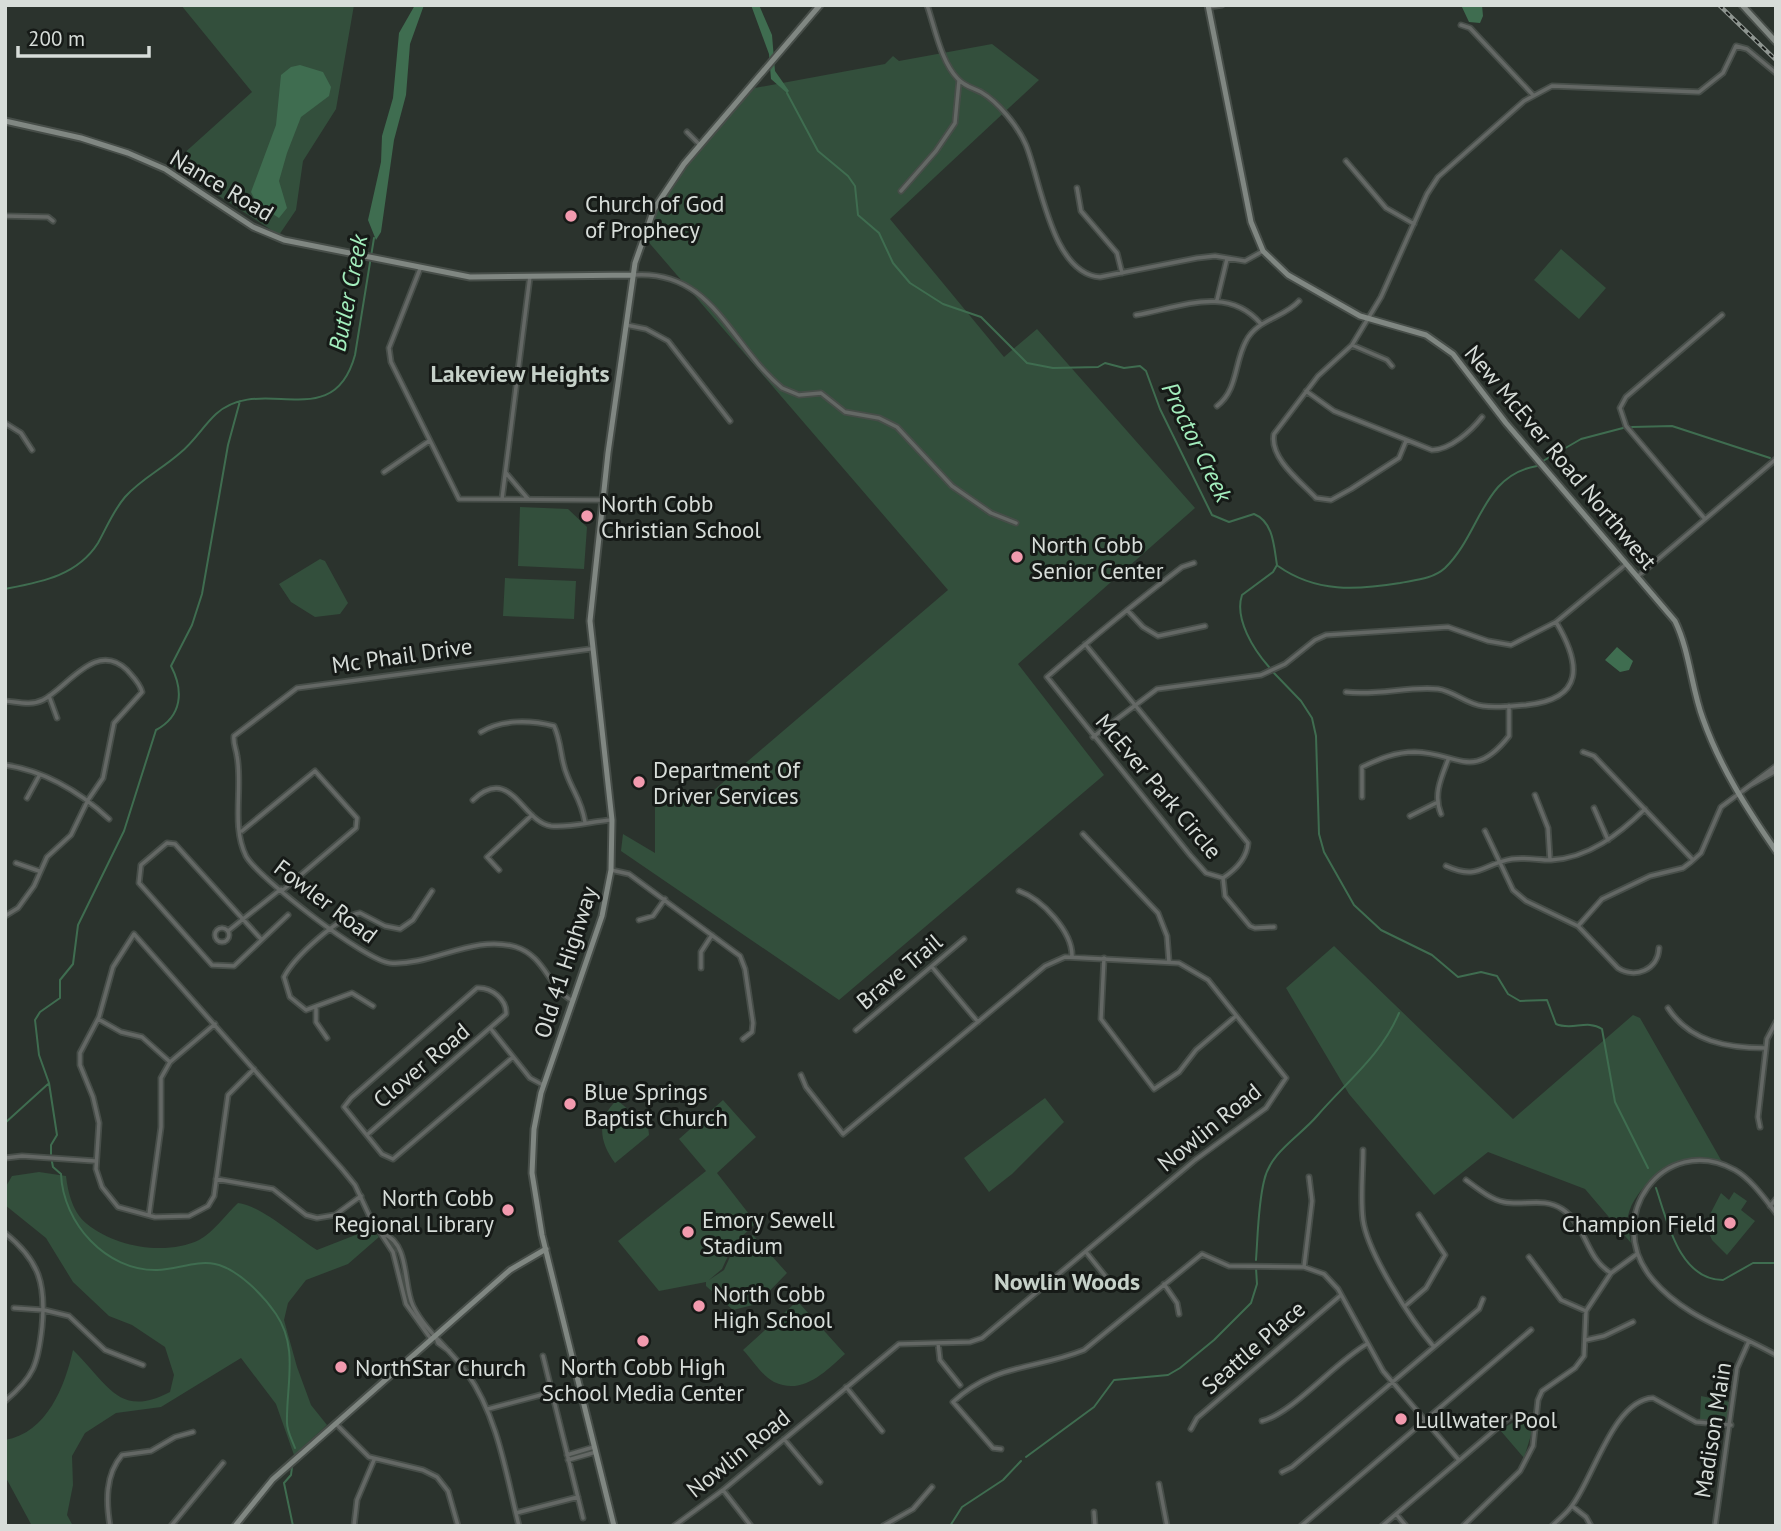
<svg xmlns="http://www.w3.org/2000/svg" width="1781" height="1531" font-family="'PT Sans',sans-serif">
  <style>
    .green { fill: #334f3c }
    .water { fill: #3f6d50 }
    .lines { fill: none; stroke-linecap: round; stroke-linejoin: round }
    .stream { stroke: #3f6d50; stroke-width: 2 }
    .street-casing { stroke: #474e49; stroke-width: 7 }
    .secondary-casing { stroke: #474e49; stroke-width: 9 }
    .street { stroke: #646865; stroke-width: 3.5 }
    .secondary { stroke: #808782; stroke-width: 5 }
    .rail-casing { stroke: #8e9590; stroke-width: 4.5 }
    .rail { stroke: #161a17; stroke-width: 2; stroke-dasharray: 5; stroke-linecap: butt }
    .poi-dot { fill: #f29aae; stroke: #161a17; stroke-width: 2.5 }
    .labels { text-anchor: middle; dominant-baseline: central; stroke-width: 6; stroke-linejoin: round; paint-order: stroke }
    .street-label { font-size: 23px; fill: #d7ddd9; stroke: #161a17 }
    .poi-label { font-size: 23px; fill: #d7ddd9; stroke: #161a17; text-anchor: start }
    .water-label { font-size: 24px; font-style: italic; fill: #a3eebd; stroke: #161a17 }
    .neighbourhood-label { font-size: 24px; font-weight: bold; fill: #c6d1c9; stroke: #161a17 }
  </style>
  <rect width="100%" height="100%" fill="#2b332d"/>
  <path class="green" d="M181,5H354L336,109L303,161L296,210L279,235L171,165L252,92Z
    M992,44L1039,80L890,219L1004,357L1037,329L1195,508L1018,664L1104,775L839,1000L621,851L623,834L655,853V803L700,802L948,590L645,238L658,200L708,136L755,88L885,64L893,56L899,61Z
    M1561,249L1606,288L1579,319L1534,280Z
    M520,507L568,509L587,527L584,569L518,566Z
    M320,559L325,561L348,603L340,614L315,617L291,602L279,584Z
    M505,578L576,581L574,619L503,616Z
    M1334,946L1513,1119L1633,1015L1640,1018L1725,1167C1718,1165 1710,1160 1704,1160C1672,1157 1635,1186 1628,1216C1626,1223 1630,1235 1631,1243L1585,1189L1488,1152L1434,1195L1349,1094L1286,988Z
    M1045,1098L1064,1122L1012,1174L989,1192L964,1158Z
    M617,1100L648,1126L649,1135L615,1163C599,1142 596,1119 617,1100Z
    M723,1100L756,1137L717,1173L756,1223L733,1245L722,1269L709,1280L724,1270L734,1248L753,1235L787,1273L757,1304L733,1310L706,1286V1282L659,1291L618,1241L706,1171L679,1139Z
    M39,1172L66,1176C68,1193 73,1213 87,1224C115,1247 166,1256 199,1240C213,1233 226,1214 238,1203C260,1205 296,1237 317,1250L358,1234L369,1225L379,1237L348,1264L306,1280L288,1303L284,1320L297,1367L311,1405L327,1425L294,1455L276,1404L241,1358L161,1407L116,1413L85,1433L72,1456L73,1485L67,1515L73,1526H32L5,1476V1440C47,1433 65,1386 73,1350C108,1384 119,1419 170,1392L174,1375L165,1347L132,1325L109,1316L73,1282L46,1238L5,1205V1188L12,1176Z
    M1734,1192L1747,1201L1741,1210L1755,1221L1727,1255L1712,1240L1705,1224L1721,1193L1729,1200Z
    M794,1304H800L845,1354C826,1371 803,1396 774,1382C762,1376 752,1359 743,1350Z
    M1701,1396L1730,1402L1728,1419L1724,1422L1700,1420Z
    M1519,1419L1533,1420L1534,1425L1524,1458L1500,1430Z"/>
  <path class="water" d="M415,5H424L410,44L406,95L394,140L381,232L376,240L368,220L381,162L382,136L393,98L399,33Z
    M751,5H759L772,35L775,71L789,91L787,93L771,79L769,54Z
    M1461,5H1482L1483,16L1480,23L1469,22Z
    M300,65L323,72L331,87L329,96L301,117L287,153L279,181L287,208L279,218L257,204L251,192L276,125L281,75L291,67Z
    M1617,647L1633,661L1629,670L1620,672L1605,660Z"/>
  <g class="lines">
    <path class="stream" d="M787,93L818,151L848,176L855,186L858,215L879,233L893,263L910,283L943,304L981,317L1027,363L1053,368L1098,367L1105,363L1124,368L1140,366L1146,371L1160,409L1212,515L1229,522L1254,514C1274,522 1274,548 1277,565L1273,572L1242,595C1234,619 1254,650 1269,667
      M1632,427L1672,426L1770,458
      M1543,461L1581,439L1623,428
      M1278,566C1316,593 1357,590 1400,583C1415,580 1433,579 1445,568C1481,533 1482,475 1537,466
      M5,589C41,582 77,576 98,543C107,527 113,511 125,497C141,479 162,469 180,453C194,442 203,426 216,414C261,373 333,436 355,355L374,238
      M1274,673L1301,701L1312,718L1316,736L1319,834L1324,852L1354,905L1381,930L1432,955L1458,977L1481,972L1497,976L1508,994L1520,1001L1547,1000L1556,1024C1572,1031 1587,1019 1602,1029L1615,1102L1648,1168
      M5,1123L48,1084
      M51,1154V1145L57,1135L49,1083L39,1055L35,1020L40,1012L60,998V980L73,964L78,925L124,831L156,730C182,716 184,691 171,666L192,625L202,594L228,445L240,401
      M52,1162L53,1167L61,1174C63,1223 106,1271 157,1270C176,1270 196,1260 215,1264C238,1269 263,1295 276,1314C299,1348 286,1385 287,1423C287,1431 292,1440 295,1448
      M1656,1188C1667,1220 1679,1280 1723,1280L1753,1263H1776
      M1256,1260C1258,1233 1258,1206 1264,1181C1270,1152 1299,1137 1317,1116C1345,1083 1381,1056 1399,1013
      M1026,1457L1094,1407L1114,1380L1168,1375L1180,1368L1214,1340L1251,1303L1257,1284L1256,1268
      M292,1467L291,1475L284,1483L293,1526
      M950,1526L962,1507L1003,1480L1021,1461"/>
    <g class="street-casing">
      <path id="street" d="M927,5C935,28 941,62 958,79C964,86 973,88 981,92C998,102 1018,126 1026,145C1041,182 1052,274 1100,277L1197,258L1215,256L1245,261L1263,251
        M1209,7L1222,5
        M1461,25L1470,28L1533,95
        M687,132L700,145
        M1346,161L1386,208L1414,224
        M1077,188L1081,211L1117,253L1122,273
        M901,191L936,151L955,123L959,81
        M5,216L48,217L53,221
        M420,269L389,348L391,362L459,499L602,500
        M633,275C713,269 729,344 782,388L799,395L821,393L845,412L879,418L897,427L952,486L991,513L1016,523
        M1217,300L1227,259
        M1136,315C1179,308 1227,284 1261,324
        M626,325L646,329L668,341L730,421
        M1352,345L1387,360L1392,366
        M1306,391L1334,411L1432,450C1450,450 1471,431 1482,417
        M1217,406C1238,390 1234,363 1246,341C1257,319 1284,318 1299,301
        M5,423L21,433L32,450
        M1406,441L1399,458L1351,489L1331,500L1316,498C1301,482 1269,458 1274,434L1318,376L1352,345L1381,297L1427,194L1438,177L1524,101L1552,86L1699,92L1723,73L1736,46L1747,49L1776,73
        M384,472L429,441
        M506,473L528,499
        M502,499L530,276
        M1705,519L1626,426L1620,408L1626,397L1722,315
        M1637,577L1776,459
        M1127,610L1143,627L1158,636L1205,626
        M1085,644L1248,843C1247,858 1235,870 1223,878L1206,873L1190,855L1047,677C1091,639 1136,602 1182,567L1194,563
        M1346,692C1377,696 1408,686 1438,689C1454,691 1466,704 1483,706C1497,708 1511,706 1526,705C1585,699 1581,664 1556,622
        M49,696L57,718
        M5,701C18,702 31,706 43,700C68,687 96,640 127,670C133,677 140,683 142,692L114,723L103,778L88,800L71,835L47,857L34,886L18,908L5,916
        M481,732C502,719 531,720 554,726C562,743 560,759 567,775C574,794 581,799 585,822
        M1093,737L1157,689L1261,675L1285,664L1315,640L1326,635L1448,627L1488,641L1511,645L1556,622L1625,565
        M1583,752L1594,756L1693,860
        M5,765C45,771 80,792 109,819
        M1749,786L1776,771
        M1535,795L1548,828L1550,860
        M1362,797V767C1379,759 1395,752 1415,752C1458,753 1473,782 1509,736V706
        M27,798L39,776
        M473,800C511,764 522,822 551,826C570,828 593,821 612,820
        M1594,808L1608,840
        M1441,814C1433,795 1441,778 1448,760
        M1410,816L1436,803
        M242,831L315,771L357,818L356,828L283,890
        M1485,831L1513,890L1526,901L1578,926L1618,968C1635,979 1658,970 1659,948
        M1083,834L1158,913L1167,936L1169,962
        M16,863L39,871
        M1446,866C1479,881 1482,864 1512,859C1525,857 1538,860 1551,860C1589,858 1619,834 1645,809
        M499,870L487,857L532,815
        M611,870L629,874L740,956L745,969L753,1023L752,1032L743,1039
        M1223,878L1225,896L1250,926L1255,928L1274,927
        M1019,891C1042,899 1073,932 1072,957
        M639,920L653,916L665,899
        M1578,926L1602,899L1650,876L1683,868L1691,862L1701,853L1721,807L1776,766
        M215 935a7 7 0 1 1 14 0a7 7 0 1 1-14 0Z
        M228,931L281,889
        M260,938L175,844L167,843L141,865L139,883L212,965L234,966L288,915
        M1104,958L1101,1019L1154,1089L1179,1072L1196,1050L1236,1016
        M932,967L978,1022
        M701,968V952L712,935
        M573,1001C549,989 545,956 516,947C473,934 432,966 390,963C366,961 258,878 246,856C231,826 243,788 237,756C236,748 233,744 234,736L297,688L590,649
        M373,1006L352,993L306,1010L290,997L284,977C294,957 338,917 360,913L385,926L400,929L413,920L432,891
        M1668,1008C1690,1042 1728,1048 1765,1048
        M316,1009V1022L327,1038
        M98,1019L121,1032L142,1037L170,1062
        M491,1029L530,1078L543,1085
        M856,1030L964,939
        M254,1069L228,1095L214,1196L208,1206L189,1216L155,1217L118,1207L102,1187L96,1169L99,1123L93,1097L80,1065V1053L99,1017L113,967L134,934L342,1169L355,1185L369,1215L393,1252L406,1304L431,1339
        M1760,1127L1758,1117L1767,1039L1776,1022
        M368,1134L506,1014C507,1000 492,987 477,988L351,1098L344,1107L382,1154L393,1159L513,1057
        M1363,1150C1363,1173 1360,1198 1363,1220C1368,1254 1411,1320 1434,1347
        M5,1158L22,1156L95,1161
        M216,1179L273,1189L306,1215L317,1218L335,1215L361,1196
        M1466,1180C1477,1188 1490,1199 1504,1202C1524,1206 1544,1197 1562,1209C1587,1225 1585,1258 1611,1273
        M1770,1206L1776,1199
        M1776,1213C1765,1199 1751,1179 1735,1170C1663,1131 1601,1219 1653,1280C1685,1318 1734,1331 1776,1355
        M149,1215L161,1127V1078L170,1062L215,1024
        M5,1233C40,1261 46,1285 42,1327C38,1364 34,1377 5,1401
        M384,1234C410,1244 403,1286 413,1306C426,1332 451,1350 467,1373C498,1417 506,1474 519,1526
        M1086,1252L1106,1277
        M1529,1257L1561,1300L1586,1311
        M1304,1267L1312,1201L1309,1177
        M1164,1284L1177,1303L1179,1314
        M1405,1306L1426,1288L1445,1255L1419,1215
        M14,1308L43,1310
        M44,1310L69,1316L105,1350L143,1365
        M435,1335L438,1343L449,1351
        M1586,1340L1604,1336L1633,1322
        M938,1343L940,1360L960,1385
        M543,1356L583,1518
        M846,1387L882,1431
        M488,1409L552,1392
        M1262,1421C1293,1413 1335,1362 1367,1344
        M336,1424L369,1457L423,1470L437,1477L448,1491L458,1526
        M1191,1429L1197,1418L1341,1295
        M784,1439L820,1482
        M1001,1449L993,1448L953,1402C995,1363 1035,1370 1084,1350L1202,1254L1229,1266L1304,1267L1324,1274L1338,1289L1383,1371L1458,1459
        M567,1455L594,1447
        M568,1460L596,1452
        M1282,1472L1292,1467L1479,1309L1483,1299
        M1159,1484L1167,1526
        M723,1490L751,1526
        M1572,1506L1586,1517L1591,1526
        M1094,1512L1095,1526
        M516,1513L578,1497
        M1396,1514L1406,1526
        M110,1526C106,1502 105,1475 122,1455L151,1451L175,1437L193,1432
        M171,1526L223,1463
        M354,1526L357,1500L374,1460
        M674,1526L723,1490L899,1344L970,1342L982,1338L1195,1160L1266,1108L1286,1078L1208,980L1179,963L1065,957L1045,966L843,1134L806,1087L801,1075
        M883,1526L913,1509L932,1487
        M1301,1526L1531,1330
        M1382,1526L1510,1417L1536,1416
        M1463,1526L1520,1471L1533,1446L1538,1400L1542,1391L1575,1368L1584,1356L1586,1311L1611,1273L1637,1254
        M1552,1526C1558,1520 1566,1514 1571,1507C1593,1480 1613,1400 1653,1398L1696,1422L1731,1425
        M1715,1526L1737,1368L1749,1341"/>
    </g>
    <g class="secondary-casing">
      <path id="secondary" d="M1208,5L1251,222L1263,251L1288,275L1360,316L1426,335L1453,354L1506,423L1675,621C1690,652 1691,687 1703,719C1720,767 1747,809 1776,851
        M1742,5L1776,42
        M5,121L81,138L128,153L165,169L253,227L284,240L470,277L633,275
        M235,1526L273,1479L510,1270L546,1249
        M614,1526L542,1235L532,1173L534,1129L541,1093L602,916L611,870L612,820L590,621L608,453L635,263L654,209L684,164L820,5"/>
    </g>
    <use href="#street" class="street"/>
    <use href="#secondary" class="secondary"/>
    <g class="rail-casing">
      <path id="rail" d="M1719,5L1776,60"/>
    </g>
    <use href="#rail" class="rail"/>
  </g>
  <g class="poi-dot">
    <circle cx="571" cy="216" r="7"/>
    <circle cx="587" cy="516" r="7"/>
    <circle cx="1017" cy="557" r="7"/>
    <circle cx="639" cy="782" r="7"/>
    <circle cx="570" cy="1104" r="7"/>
    <circle cx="508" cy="1210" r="7"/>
    <circle cx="1730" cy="1223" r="7"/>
    <circle cx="688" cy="1232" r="7"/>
    <circle cx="699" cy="1306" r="7"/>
    <circle cx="643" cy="1341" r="7"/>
    <circle cx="341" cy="1367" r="7"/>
    <circle cx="1401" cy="1419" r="7"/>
  </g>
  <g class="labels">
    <g class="street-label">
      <text transform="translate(222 185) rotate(31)">Nance Road</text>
      <text transform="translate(1561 457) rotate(50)">New McEver Road Northwest</text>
      <text transform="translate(402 655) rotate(-8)">Mc Phail Drive</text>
      <text transform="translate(1159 786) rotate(50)">McEver Park Circle</text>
      <text transform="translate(326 901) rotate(37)">Fowler Road</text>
      <text transform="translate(565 962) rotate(-72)">Old 41 Highway</text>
      <text transform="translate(899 971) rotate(-40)">Brave Trail</text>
      <text transform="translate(421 1065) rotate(-40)">Clover Road</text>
      <text transform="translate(1209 1127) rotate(-39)">Nowlin Road</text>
      <text transform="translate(1253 1347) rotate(-41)">Seattle Place</text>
      <text transform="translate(1712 1430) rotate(-81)">Madison Main</text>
      <text transform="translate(738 1453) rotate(-39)">Nowlin Road</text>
    </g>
    <g class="poi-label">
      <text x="585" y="203">Church of God<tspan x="585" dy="26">of Prophecy</tspan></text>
      <text x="601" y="503">North Cobb<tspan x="601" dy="26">Christian School</tspan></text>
      <text x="1031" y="544">North Cobb<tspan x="1031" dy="26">Senior Center</tspan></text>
      <text x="653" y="769">Department Of<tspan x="653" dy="26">Driver Services</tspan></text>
      <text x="584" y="1091">Blue Springs<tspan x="584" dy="26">Baptist Church</tspan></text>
      <text x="494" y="1197" text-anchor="end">North Cobb<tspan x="494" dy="26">Regional Library</tspan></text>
      <text x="702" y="1219">Emory Sewell<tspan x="702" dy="26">Stadium</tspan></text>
      <text x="1716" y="1223" text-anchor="end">Champion Field</text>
      <text x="713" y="1293">North Cobb<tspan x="713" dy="26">High School</tspan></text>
      <text x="643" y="1366" text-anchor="middle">North Cobb High<tspan x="643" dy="26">School Media Center</tspan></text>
      <text x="355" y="1367">NorthStar Church</text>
      <text x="1415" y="1419">Lullwater Pool</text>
    </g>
    <g class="water-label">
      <text transform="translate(348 293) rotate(-79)">Butler Creek</text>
      <text transform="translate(1197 442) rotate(64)">Proctor Creek</text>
    </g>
    <g class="neighbourhood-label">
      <text x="520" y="373">Lakeview Heights</text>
      <text x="1067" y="1281">Nowlin Woods</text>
    </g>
  </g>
  <rect width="1781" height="1531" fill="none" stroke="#d7ddd9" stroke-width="14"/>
  <path d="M18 46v10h131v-10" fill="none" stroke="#d7ddd9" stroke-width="3.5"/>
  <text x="28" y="46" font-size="21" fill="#d7ddd9" stroke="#161a17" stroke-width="5" paint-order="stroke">200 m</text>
</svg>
